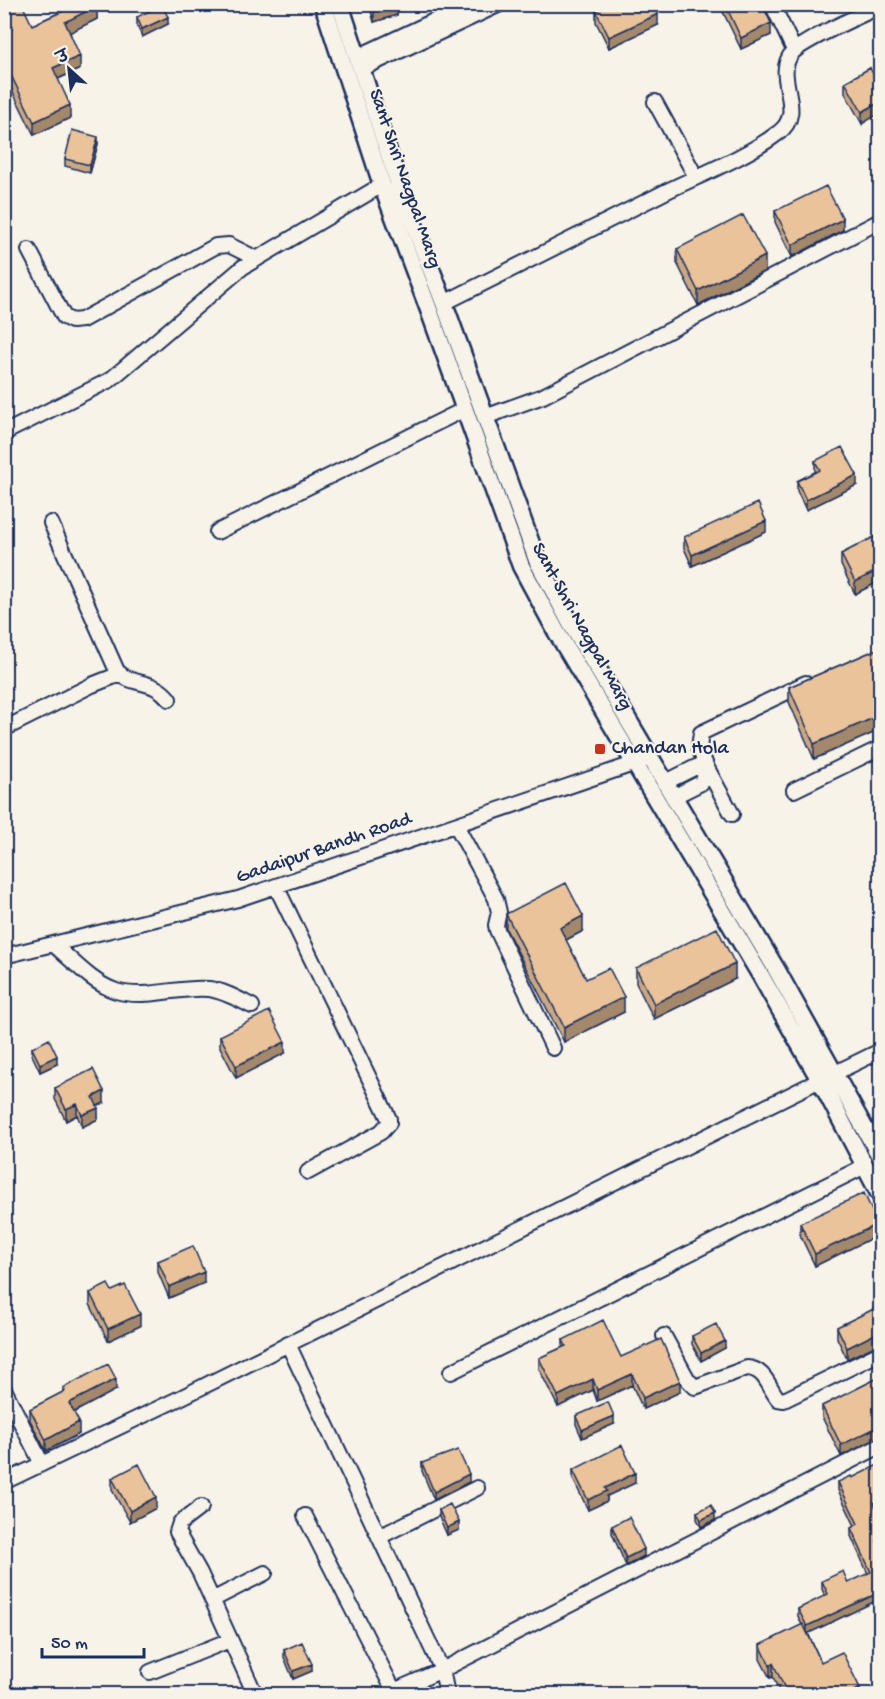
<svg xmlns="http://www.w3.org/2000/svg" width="885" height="1699" font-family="'Gochi Hand','Playpen Sans Deva',sans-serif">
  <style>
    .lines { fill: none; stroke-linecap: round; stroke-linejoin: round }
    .minor-casing { stroke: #1b2f5e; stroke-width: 18 }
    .major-casing { stroke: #1b2f5e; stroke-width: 21 }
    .minor { stroke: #f7f3e8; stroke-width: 14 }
    .major { stroke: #f7f3e8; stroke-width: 16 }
    .wall { fill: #c9a884; stroke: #1b2f5e; stroke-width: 1.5 }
    .shaded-wall { fill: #a4886c; stroke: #1b2f5e; stroke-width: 1.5 }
    .building { fill: #eac39a; stroke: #1b2f5e; stroke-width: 1.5 }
    .poi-dot { fill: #c8321e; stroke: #f7f3e8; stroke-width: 2 }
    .labels { text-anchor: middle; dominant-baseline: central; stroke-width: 4.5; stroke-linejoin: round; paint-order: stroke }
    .street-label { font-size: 20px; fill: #1b2f5e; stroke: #f7f3e8 }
    .poi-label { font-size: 20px; fill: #1b2f5e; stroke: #f7f3e8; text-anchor: start }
  </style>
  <rect width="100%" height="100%" fill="#f7f3e8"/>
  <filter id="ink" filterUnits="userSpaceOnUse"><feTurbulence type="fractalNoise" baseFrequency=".0167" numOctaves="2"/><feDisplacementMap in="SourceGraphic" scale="12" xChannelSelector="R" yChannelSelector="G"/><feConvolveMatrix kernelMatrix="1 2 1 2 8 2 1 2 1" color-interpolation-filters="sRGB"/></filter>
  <g filter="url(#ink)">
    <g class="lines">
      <g class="minor-casing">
        <path id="minor" d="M772,4L794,50
          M357,57L470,4
          M361,69L500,4
          M655,102L696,177
          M29,250L64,317L72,321L82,320L216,246L229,245L257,259
          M444,303C518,266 591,229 665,192C700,175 748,156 778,133C808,112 772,77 792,53C803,40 862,15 880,6
          M485,417L543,396L880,221
          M4,433L110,380L243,267L382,185
          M51,523L117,671C132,687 153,678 169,699
          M217,532L465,409
          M4,729L92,685L120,674
          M707,768L732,814
          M702,770L707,768L699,748L701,733L806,683
          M664,783L696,767L702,770L706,777L701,783L673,797
          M794,790L880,748
          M456,825L496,899L499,912L496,925L497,930L553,1048
          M276,886L389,1119V1123L381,1132L308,1172
          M53,944C72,960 92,983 116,991C146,1000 179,986 209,989C224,991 238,999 252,1006
          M4,956L238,899L645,760
          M835,1073L880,1051
          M664,1336L688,1380L695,1387L747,1368C765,1369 768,1386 778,1399L784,1400L880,1353
          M288,1344L442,1670L447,1694
          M451,1372L865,1166
          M4,1389L42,1464
          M4,1482L180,1398L820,1080
          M201,1507L180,1523L177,1532L200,1573L255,1694
          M305,1516L394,1691
          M379,1537L477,1488
          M212,1600L265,1573
          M150,1672L230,1640
          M387,1694L442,1670L880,1446"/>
      </g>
      <g class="major-casing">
        <path id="major" d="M323,4L382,185L429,310L521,566L556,631L761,976L820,1080L880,1195
          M340,4L400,188L444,303L537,560L571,624L775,967L880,1156"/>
      </g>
      <use href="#minor" class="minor"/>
      <use href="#major" class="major"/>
    </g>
    <path class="wall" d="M4,4L32,25L63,11V4H96L97,19L70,32L80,69L58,79L70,118L34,135L4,74V32L7,31L4,27Z
      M369,4H397V15L374,22Z
      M723,4H762L771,35L741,49L723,12Z
      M596,11L658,25L609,48L596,22Z
      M137,17L168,24L142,37L137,25Z
      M870,68L862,124L845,93V82Z
      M98,144L90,173L65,166V159Z
      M775,211L843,230L792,257L775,222Z
      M677,249L765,271L698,305L677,263Z
      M815,461L857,485L806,510L797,491V481L815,472Z
      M766,532L692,566L684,548V537Z
      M880,534V581L855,594L841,565V554Z
      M880,648V730L814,759L789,702V687Z
      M506,914L583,931L566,940L586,979L624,1012L564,1042L506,929Z
      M636,968L735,979L654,1019L636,983Z
      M220,1036L285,1053L236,1078L220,1047Z
      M32,1048L57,1064L40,1072L32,1055Z
      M55,1088L104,1103L97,1106L98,1119L82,1127L77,1115L66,1121L55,1099Z
      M800,1223L878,1235L815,1266L800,1235Z
      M158,1261L204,1283L169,1298L158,1272Z
      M90,1293L140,1326L108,1341L90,1304Z
      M880,1306V1344L877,1345L847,1359L837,1338V1327Z
      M692,1336L725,1348L701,1361L692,1344Z
      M563,1340L621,1357L680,1392L643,1409L632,1385L597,1401L593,1390L558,1407L539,1369V1358L563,1347Z
      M880,1377V1437L841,1456L822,1417V1406Z
      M63,1388L116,1390L74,1412L79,1434L46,1451L30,1420V1409L63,1392Z
      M576,1416L614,1424L582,1438L576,1424Z
      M422,1463L469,1482L434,1500L422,1471Z
      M573,1470L635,1483L607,1496V1501L588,1510L573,1479Z
      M112,1478L156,1508L130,1522L112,1490Z
      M852,1478L877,1509L880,1599L808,1633L821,1662L860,1695H781L773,1677L770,1678L760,1659V1645L802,1625L798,1616V1609L825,1596L822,1589V1581L848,1583L868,1574L851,1536V1528L855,1526L838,1490V1482Z
      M439,1510L459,1530L447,1535L439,1517Z
      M697,1512L715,1520L701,1527L697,1519Z
      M612,1526L644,1556L626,1566L612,1533Z
      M284,1650L312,1671L293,1679L284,1657Z"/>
    <path class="shaded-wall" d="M397,4V15L374,22V11Z
      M97,6V19L65,35V22Z
      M658,14V25L609,48V37Z
      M168,17V24L142,37V29Z
      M771,23V35L741,49V38Z
      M80,56V69L53,81V68Z
      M880,102V113L862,124V112Z
      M70,105V118L34,135V122Z
      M98,137V144L90,173V165Z
      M843,219V230L792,257V245Z
      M765,256V271L698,305V291Z
      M857,475V485L806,510V500Z
      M766,521V532L692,566V555Z
      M880,569V581L855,594V582Z
      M880,715V730L814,759V744Z
      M583,916V931L560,943V928Z
      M735,964V979L654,1019V1004Z
      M624,997V1012L564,1042V1027Z
      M285,1042V1053L236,1078V1066Z
      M57,1056V1064L40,1072V1064Z
      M104,1091V1103L93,1108V1097Z
      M77,1104V1115L66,1121V1109Z
      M98,1108V1119L82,1127V1115Z
      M878,1224V1235L815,1266V1254Z
      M204,1272V1283L169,1298V1287Z
      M140,1314V1326L108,1341V1329Z
      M877,1333V1345L847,1359V1348Z
      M725,1341V1348L701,1361V1353Z
      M632,1374V1385L597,1401V1390Z
      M116,1379V1390L69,1415V1403Z
      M593,1379V1390L558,1407V1396Z
      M680,1381V1392L643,1409V1398Z
      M614,1416V1424L582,1438V1430Z
      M79,1422V1434L46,1451V1440Z
      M880,1422V1437L841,1456V1445Z
      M635,1473V1483L607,1496V1501L588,1510V1500L605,1488Z
      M469,1474V1482L434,1500V1492Z
      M156,1497V1508L130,1522V1511Z
      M880,1499V1507L874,1510V1503Z
      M715,1513V1520L701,1527V1520Z
      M459,1522V1530L447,1535V1528Z
      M644,1549V1556L626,1566V1558Z
      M880,1592V1599L807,1634V1626Z
      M773,1663V1677L770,1678V1665Z
      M312,1664V1671L293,1679V1671Z
      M860,1688V1695H847Z"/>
    <path class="building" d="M4,4H22L32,25L68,9L66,4H96L97,6L65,22L80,56L53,68L70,105L34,122L4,61V32L12,29L4,13Z
      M373,4H395L374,11Z
      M608,4H654L658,14L609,37L596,11Z
      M725,4H762L771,23L741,38Z
      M162,5L168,17L142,29L137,17Z
      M870,68L880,87V102L862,112L845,82Z
      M72,130L98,137L90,165L65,159Z
      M826,186L843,219L792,245L775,211Z
      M743,215L765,256L698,291L677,249Z
      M842,447L857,475L806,500L797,481L820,470L815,461Z
      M758,503L766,521L692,555L684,537Z
      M880,534V569L855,582L841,554Z
      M880,648V715L814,744L789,687Z
      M566,883L583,916L560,928L586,979L609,968L624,997L564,1027L506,914Z
      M717,928L735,964L654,1004L636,968Z
      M269,1011L285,1042L236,1066L220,1036Z
      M49,1039L57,1056L40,1064L32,1048Z
      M93,1069L104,1091L93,1097L98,1108L82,1115L77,1104L66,1109L55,1088Z
      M864,1193L878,1224L815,1254L800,1223Z
      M193,1246L204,1272L169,1287L158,1261Z
      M108,1284L112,1291L125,1285L140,1314L108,1329L90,1293Z
      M880,1306V1333H877L847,1348L837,1327Z
      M603,1320L621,1357L661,1339L680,1381L643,1398L632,1374L597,1390L593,1379L558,1396L539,1358L566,1346L563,1340Z
      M716,1324L725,1341L701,1353L692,1336Z
      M108,1364L116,1379L69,1403L79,1422L46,1440L30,1409L65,1391L63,1388Z
      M880,1377V1422L879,1423L880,1426L841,1445L822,1406Z
      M608,1402L614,1416L582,1430L576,1416Z
      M622,1445L635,1473L605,1488L607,1491L588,1500L573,1470Z
      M458,1450L469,1474L434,1492L422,1463Z
      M139,1464L156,1497L130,1511L112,1478Z
      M880,1464V1499L874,1503L880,1517V1539L877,1541L880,1547V1592L807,1626L798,1609L828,1594L822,1581L843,1571L848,1583L871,1572L851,1528L858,1524L838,1482L851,1476L852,1478Z
      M450,1504L459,1522L447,1528L439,1510Z
      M711,1505L715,1513L701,1520L697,1512Z
      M629,1517L644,1549L626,1558L612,1526Z
      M803,1624L821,1662L842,1652L860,1688L847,1695H788L773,1663L770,1665L760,1645Z
      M302,1642L312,1664L293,1671L284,1650Z"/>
  </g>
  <rect class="poi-dot" x="594" y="743" width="12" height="12" rx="3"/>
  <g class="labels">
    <g class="street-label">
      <text transform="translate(404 179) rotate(71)">Sant Shri Nagpal Marg</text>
      <text transform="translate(581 627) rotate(61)">Sant Shri Nagpal Marg</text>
      <text transform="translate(324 849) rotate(-19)">Gadaipur Bandh Road</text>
    </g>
    <g class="poi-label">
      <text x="612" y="749">Chandan Hola</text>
    </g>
  </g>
  <rect width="885" height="1699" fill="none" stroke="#f7f3e8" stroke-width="24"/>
  <rect x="12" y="12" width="861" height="1675" fill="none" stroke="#1b2f5e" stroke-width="2" filter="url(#ink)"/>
  <g transform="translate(69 69) rotate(333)" stroke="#f7f3e8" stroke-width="4.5" paint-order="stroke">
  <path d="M0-4.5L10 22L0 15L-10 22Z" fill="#1b2f5e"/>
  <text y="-9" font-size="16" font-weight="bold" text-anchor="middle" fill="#1b2f5e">उ</text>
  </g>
  <path d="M42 1648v9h102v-9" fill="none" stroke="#1b2f5e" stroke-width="3"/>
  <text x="51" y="1648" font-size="18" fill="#1b2f5e" stroke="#f7f3e8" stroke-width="4.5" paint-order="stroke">50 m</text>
</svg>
